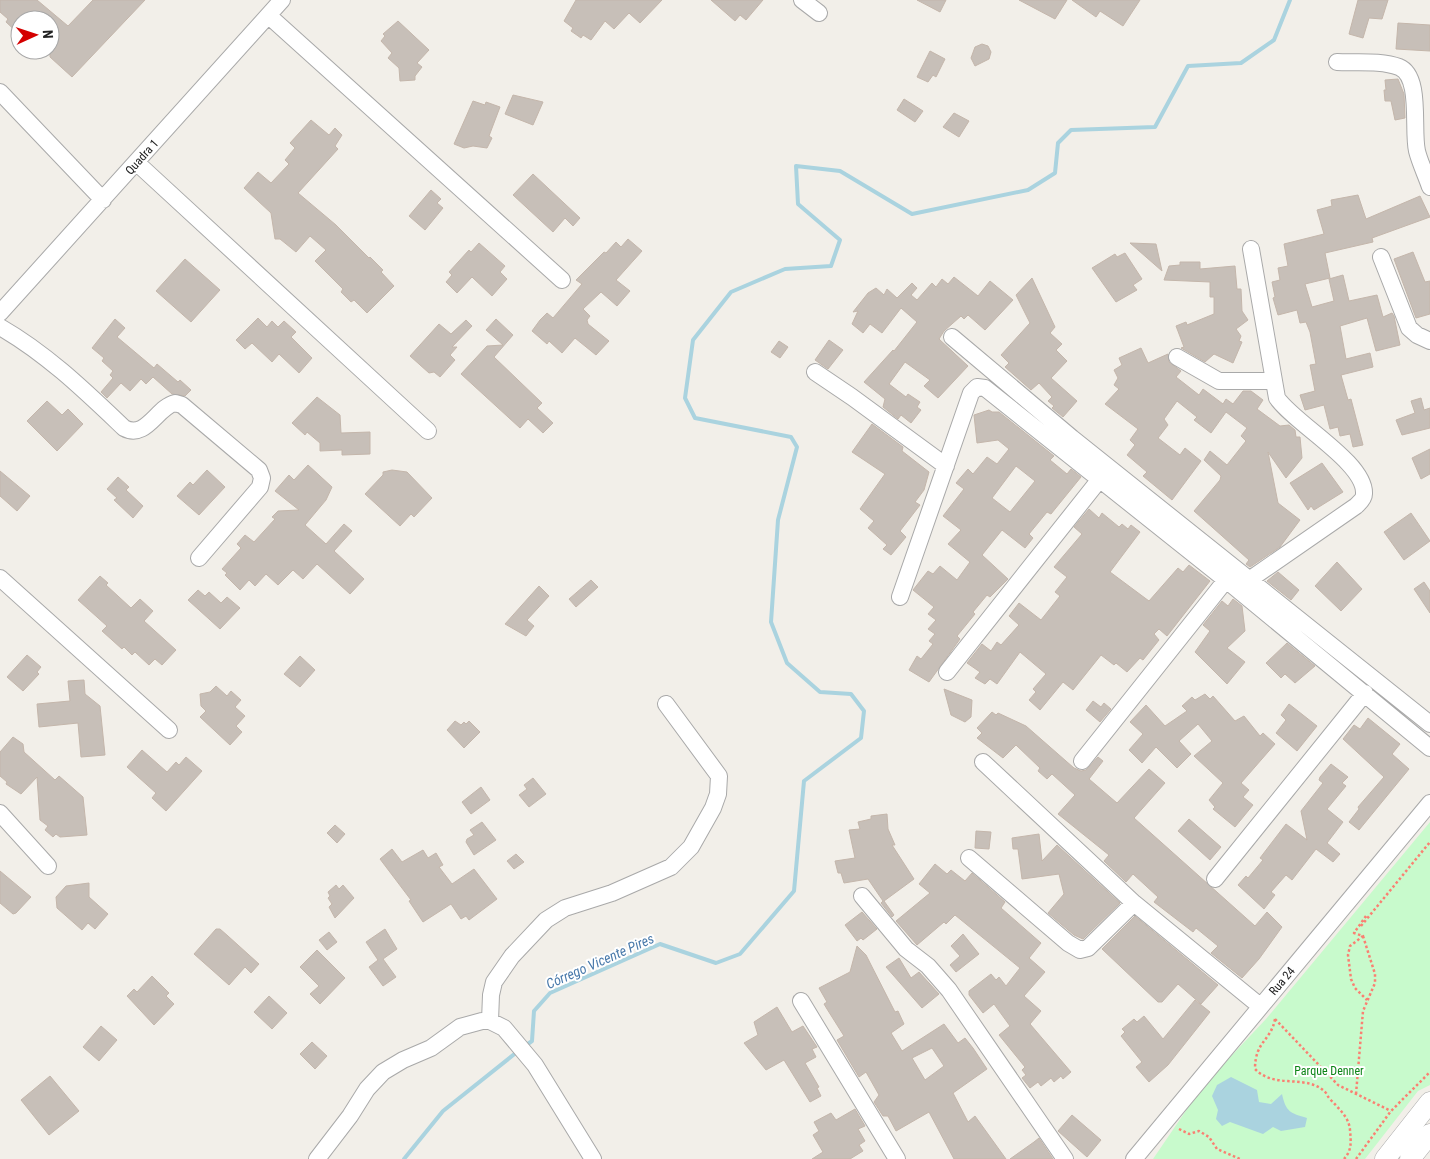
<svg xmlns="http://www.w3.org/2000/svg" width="1430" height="1159" font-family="'Roboto Condensed',sans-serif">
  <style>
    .park { fill: #c8facc }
    .water { fill: #aad3df }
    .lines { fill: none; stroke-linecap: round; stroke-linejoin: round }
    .stream { stroke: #aad3df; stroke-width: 4 }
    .building { fill: #c7bfb8; stroke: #c4b6ab; fill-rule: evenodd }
    .minor-casing { stroke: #a9a9a9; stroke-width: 18 }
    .tertiary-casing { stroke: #a9a9a9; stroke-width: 21 }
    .path { stroke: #fa8072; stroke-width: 2.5; stroke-dasharray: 2.5 2.5; stroke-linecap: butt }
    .minor { stroke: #fff; stroke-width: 16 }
    .tertiary { stroke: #fff; stroke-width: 20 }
    .labels { text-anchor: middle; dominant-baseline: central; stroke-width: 4; stroke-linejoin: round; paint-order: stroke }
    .street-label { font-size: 12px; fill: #222; stroke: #fff }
    .park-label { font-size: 12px; fill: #0c8416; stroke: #fff }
    .water-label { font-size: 14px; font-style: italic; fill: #4a7aab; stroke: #fff }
  </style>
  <rect width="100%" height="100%" fill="#f2efe9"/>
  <path class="park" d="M1430,822V1085L1418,1091L1365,1159H1153L1202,1087L1266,1019Z"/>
  <path class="water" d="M1231,1077L1257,1090L1259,1102L1271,1104L1282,1094C1286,1112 1290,1113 1307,1118L1305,1127L1281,1131L1273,1127L1263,1134L1230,1122L1222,1126L1216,1119L1218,1110L1212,1096L1217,1085Z"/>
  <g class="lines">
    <path class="stream" d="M525,1046L532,1041L534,1011L550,993L660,944L716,963L740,954L794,891L804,781L861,738L864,711L851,694L820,692L787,663L771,622L778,520L797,447L791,437L695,418L685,398L693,340L731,292L785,269L831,266L840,240L798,204L796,166L840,171L912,214L1028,190L1055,173L1058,143L1071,130L1155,127L1188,66L1241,63L1274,40L1290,0
      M404,1159L443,1111L517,1052"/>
  </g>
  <path class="building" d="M0,0H37L68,26L93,0H145L72,77L50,57V20H20V35L6,22L8,19L0,12Z
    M576,0H662L640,23L629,13L614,29L605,21L591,40L583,35L581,38L571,31L573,28L564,21Z
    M711,0H763L746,20L740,15L735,21Z
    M917,0H946L940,12Z
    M1019,0H1067L1055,19Z
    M1072,0H1140L1123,26L1100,11L1096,17Z
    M1358,0H1388L1382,19L1369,18L1363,38L1349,34Z
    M398,21L429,50L417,63L422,67L415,76V80L400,81L399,68L388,58L392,53L381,41L385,36L383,34Z
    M1398,23L1430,25V51L1396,49Z
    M982,44L988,46L991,52L989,59L975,66L971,58L975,47Z
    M930,51L945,59L936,77L933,75L928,82L917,77Z
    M1398,79L1404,94L1405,118L1395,120L1391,101H1385L1384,90H1386L1385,80Z
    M513,95L543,102L533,125L505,114Z
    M904,99L923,111L915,122L897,110Z
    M473,101L485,105L486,102L500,107L489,136L492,138L487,148L473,146L464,148L454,144Z
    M954,113L969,121L959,137L943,127Z
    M311,120L329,135L335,128L342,135L335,146L338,149L298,193L336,225L369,258L370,257L383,270L381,272L394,286L367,313L354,300L351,302L341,292L343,289L315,261L326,250L310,236L296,252L280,239H275L271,213L244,188L258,172L271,183L289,164L285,160L295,148L290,143Z
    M533,174L580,218L573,226L565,218L553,232L513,195Z
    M431,190L441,199L437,203L443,208L425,230L409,216Z
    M1358,195L1366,219L1420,196L1430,217L1372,238L1373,242L1325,253L1330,278L1305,284L1312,307L1334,301L1329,279L1343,275L1349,301L1377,295L1383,317L1392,313L1394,316L1400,345L1376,351L1367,318L1340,326L1346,359L1370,353L1373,367L1341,375L1348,400L1351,399L1363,445L1353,447L1350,434L1340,436L1338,427L1330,429L1324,405L1305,410L1300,395L1315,391L1310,365L1316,364L1310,332L1306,322L1300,323L1297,310L1278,315L1273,298L1275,297L1272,282L1280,280L1278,268L1288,266L1284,244L1324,234L1317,210L1332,206L1331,200Z
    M628,239L642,251L616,280L630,291L617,306L601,292L583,309L590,316L587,320L588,324L609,341L596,355L575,338L562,353L549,341L547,344L532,331L540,320L547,313L553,318L582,284L576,280L604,252L606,253L616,242L621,247Z
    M479,243L505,266L500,272L507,279L492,296L472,277L457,293L446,282L452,275L449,272L469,250L471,252Z
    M1130,243L1156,244L1162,271Z
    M1413,252L1425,282L1430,281V314L1416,318L1394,259Z
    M1125,253L1142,279L1133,285L1137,290L1116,302L1092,268L1115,254L1117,257Z
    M185,259L220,290L191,322L156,291Z
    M1180,262H1200V269L1235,266L1237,289H1241L1242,311L1248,320L1236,329L1241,336L1239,341L1242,342L1233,363L1214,354L1205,362L1181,348L1184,347L1176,326L1186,322L1187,325L1214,314V297H1210V282L1164,280L1169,266L1180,265Z
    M954,277L978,296L990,281L1013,300L985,330L968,315L964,319L961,316L944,331L939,339L968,366L938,398L924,386L930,380L905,362L889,384L906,397L908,394L920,402L917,407L921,410L911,423L901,415L898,419L883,407L885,399L864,382L893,350L894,351L917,322L901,308L882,333L870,324L863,333L852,324L858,311L853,312L868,293L876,288L884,295L887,289L897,298L912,283L917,288L911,295L917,300L932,283L936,287L942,279L948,284Z
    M1032,278L1055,327L1050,333L1062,344L1056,350L1067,361L1051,378L1077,401L1063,417L1052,408L1054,406L1048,401L1052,397L1039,383L1031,390L1005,367L1009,363L1001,355L1030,323L1016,295Z
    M258,318L267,327L272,321L278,327L284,321L296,332L291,337L312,358L299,373L279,354L272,362L252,343L245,349L236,340Z
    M115,319L125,328L117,337L154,368L157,364L178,382L180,380L191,390L185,396L172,394L153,377L146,384L141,379L130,391L121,383L107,398L101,392L113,378L110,375L113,371L102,361L104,358L92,348Z
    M496,319L513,335L494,357L542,403L537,408L553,423L543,433L528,419L520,428L461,374L487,346L503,345L486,330Z
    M466,320L472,326L452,347H457L450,355L455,360L440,377L434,372L429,373L410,356L439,324L451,334Z
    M829,340L843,350L828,369L815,360Z
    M779,341L788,347L780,358L771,352Z
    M1141,348L1148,363L1168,354L1169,362L1181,371L1176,377L1199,395L1203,389L1223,404L1226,399L1233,404L1243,391H1251L1263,400L1257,409L1280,426L1289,425L1295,430L1296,437H1300L1302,458L1286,478L1268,452L1278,503L1300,520L1280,547L1250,567L1246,564L1249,560L1194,511L1220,480L1221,476L1204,460L1210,451L1227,465L1246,441L1241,436L1247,428L1226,412L1211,433L1194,420L1197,417L1177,401L1164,419L1168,425L1158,438L1180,455L1185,448L1201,461L1172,500L1143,476L1147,472L1127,455L1135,445L1130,440L1138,429L1105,404L1119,389L1114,385L1118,378L1114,370L1122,365L1119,358Z
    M317,397L340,415L341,433L370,432V454L342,455V450L320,451V443L307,432L305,435L292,423Z
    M1421,398L1424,410L1430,408V428L1402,435L1396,420L1415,413L1411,401Z
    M47,401L62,415L68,409L83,424L57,451L27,421Z
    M989,410L992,412H999L1054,456L1050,460L1067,474L1071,469L1081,477L1051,514L1047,512L1029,534L1033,538L1025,548L1002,530L982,555L1008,579L990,597L987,595L973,612L975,614L957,636L960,639L929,682L909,670L917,656L921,659L933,644L929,641L935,634L928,629L936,620L928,614L934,607L913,590L928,571L933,574L940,566L957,580L970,562L948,544L961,530L943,516L964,489L956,483L968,469L973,474L987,457L997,464L1009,449L998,440L977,443L974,415ZM1016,466L1035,481L1010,512L992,498Z
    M872,424L903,447L902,451L929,472L924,490L915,502L920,505L900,531L906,537L891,555L883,549L887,545L868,528L874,521L860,509L885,474L852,452Z
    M1430,449V474L1421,479L1412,458Z
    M1322,463L1343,492L1314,510L1311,506L1308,510L1290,483Z
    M308,465L332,487L326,500L305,525L326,544L344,524L352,531L334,551L364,579L350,594L317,564L303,579L293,570L278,585L266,574L255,586L249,580L240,590L225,575L227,573L222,569L241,548L237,544L245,535L254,542L275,519L272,517L278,511L299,510L275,491L289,475L294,480Z
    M207,470L225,487L199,515L177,496L190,482L193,485Z
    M392,470L407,472L432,498L414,517L411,514L400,526L365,494L383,475V472Z
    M0,471L30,496L17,511L0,496Z
    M118,477L129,487L126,490L143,506L133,518L114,500L117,498L107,489Z
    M1089,509L1099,518L1102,513L1119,527L1122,524L1128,529L1131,525L1140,532L1110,572L1149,601L1178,568L1183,572L1189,565L1210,581L1167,636L1159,629L1154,634L1159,640L1143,660L1140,658L1127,672L1116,663L1114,665L1101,655L1073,690L1063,682L1040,710L1029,700L1036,692L1033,689L1046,674L1020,652L997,684L990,679L985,684L975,678L980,672L967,663L982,644L991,651L997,642L1001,645L1019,625L1009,616L1019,603L1041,620L1060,596L1055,592L1067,577L1054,567L1082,534L1074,527Z
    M1411,513L1430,541L1404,560L1384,532Z
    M1337,562L1362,589L1341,611L1315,586Z
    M1278,572L1299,590L1291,600L1267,581Z
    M100,576L108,583L106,585L131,608L140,599L153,611L144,621L176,650L162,665L155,659L149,665L135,652L132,655L124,647L122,649L102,631L107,626L78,600Z
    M591,580L598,587L576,607L569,599Z
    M1424,582L1430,591V613L1414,589Z
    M539,586L549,596L527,620L534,626L526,636L505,624Z
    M198,590L205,596L209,592L221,603L227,597L240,608L220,629L188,600Z
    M1233,599L1242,606L1245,631L1227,648L1245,662L1227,684L1195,652L1210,631L1203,625L1222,601L1228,606Z
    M1287,643L1315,666L1295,683L1285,674L1281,678L1266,663Z
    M27,655L41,667L37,672L39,674L23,691L7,677Z
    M300,656L315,670L300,687L284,674Z
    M84,680L85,694L100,706L105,755L81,757L78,723L39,727L37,704L70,701L68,681Z
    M216,686L227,696L231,691L241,700L235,707L245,716L236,726L242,732L230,745L200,717L206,711L201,706L200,694L210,692Z
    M944,689L972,700L971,717L965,722L951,715Z
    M1205,694L1210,699L1213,696L1235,721L1244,716L1260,736L1263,733L1275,744L1241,783L1249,790L1243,797L1253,805L1235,827L1213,809L1215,807L1209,800L1223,783L1194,756L1212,741L1198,724L1179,741L1191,754L1177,768L1156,747L1142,763L1129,750L1143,734L1130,722L1146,705L1165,726L1187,711L1182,706L1192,697L1195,700Z
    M1093,701L1101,707L1104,703L1111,709L1100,722L1086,710Z
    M1289,704L1317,726L1297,751L1276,733L1286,720L1281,715Z
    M992,712L996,715L998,713L1026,726L1074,768L1081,771L1086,770L1098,757L1103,761L1089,779L1117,803L1149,769L1165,783L1134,818L1255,926L1267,912L1282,927L1259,959L1242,978L1211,953L1218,946L1196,928L1193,932L1154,902L1158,897L1133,874L1126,882L1104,861L1109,855L1058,814L1075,795L1052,774L1047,779L1038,771L1040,768L1016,745L1003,758L977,738L982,733L977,728Z
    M1368,718L1400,744L1392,754L1409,769L1359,830L1349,822L1359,809L1358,807L1384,777L1343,739L1354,725L1360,729Z
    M455,721L461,725L464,722L466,724L469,721L480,732L464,748L447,730Z
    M13,737L23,744L24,752L55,780L59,776L83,797L87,835L60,837L56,834L53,837L45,830L48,826L40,820L37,777L21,794L6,784L7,782L0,776V752Z
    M142,750L167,772L176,762L179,765L186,757L202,771L166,811L152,798L156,793L127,767Z
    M1331,764L1348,777L1342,783L1346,786L1327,809L1343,822L1327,843L1340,854L1333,862L1316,849L1292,880L1286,875L1271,892L1275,895L1264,909L1238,885L1246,876L1248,878L1263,860L1260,858L1286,824L1307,840L1301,811L1323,783L1319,780L1320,777Z
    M533,778L546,794L529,807L519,795L527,789L524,785Z
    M481,787L490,800L471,814L462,802Z
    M887,814L888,829L895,845H892L914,879L884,901L894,915L892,917L881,903L883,901L868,879L844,883L841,873H838L835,861L855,858L849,830L860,829L858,822L871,819V816Z
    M1189,819L1221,847L1210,860L1178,831Z
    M482,822L496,840L474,855L466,842L467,839L474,835L470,830Z
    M335,825L345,834L337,843L327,833Z
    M976,831L991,832L989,849L975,848Z
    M1039,834L1042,861L1057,845L1120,903L1083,939L1074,935L1048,913L1064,894L1059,874L1022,879L1018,849H1013L1012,838Z
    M392,849L402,862L423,850L428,858L436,853L443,865L439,867L452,884L474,869L497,899L469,920L466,916L461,919L451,904L423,922L409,901L411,900L380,859Z
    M516,854L524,862L514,869L507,861Z
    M935,864L947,874L951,870L965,881L972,873L1005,902L1001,908L1041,943L1029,958L1045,972L1024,996L1041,1011L1030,1024L1071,1072L1063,1079L1061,1076L1054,1082L1051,1078L1041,1086L1038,1082L1030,1088L1022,1078L1026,1075L1022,1070L1025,1067L999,1035L1010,1026L994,1004L983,1013L969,995V991L991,974L996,980L999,977L1006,986L1020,968L955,915L946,924L944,922L917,945L896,921L930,893L919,884Z
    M0,871L31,897L16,913L13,914L0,903Z
    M89,883V897L108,914L95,929L88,923L82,930L57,908L56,897L66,886Z
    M336,885L339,889L343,885L354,898L335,918L329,907L332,904L328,898L330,896L328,892Z
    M862,912L877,929L863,940L861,938L857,941L845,925Z
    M1135,916L1218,985L1201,1004L1178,984L1162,1002H1158L1102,949Z
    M216,929H220L228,936L259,964L251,973L245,967L229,985L194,954Z
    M385,929L397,949L383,959L396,977L383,986L369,967L378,960L366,942Z
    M329,932L337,942L327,950L319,940Z
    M963,934L979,954L956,972L950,965L960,956L951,946Z
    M857,946L866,955L895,1012L898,1011L904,1024L891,1033L902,1051L944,1024L958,1043L965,1038L973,1048L987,1069L953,1093L968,1122L975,1116L1006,1159H954L929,1112L896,1131L888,1116H883L874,1102L879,1095L866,1072L859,1077L837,1040L844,1036L827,1009L824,1004L827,1002L819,988L850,972ZM932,1048L944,1066L925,1080L912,1058Z
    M317,950L345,978L320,1004L310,994L319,986L300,967Z
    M899,958L911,978L919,972L939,994L922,1008L886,967Z
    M152,976L169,993L166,996L174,1004L154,1025L127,996L134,989L137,992Z
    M269,996L287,1013L272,1029L254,1012Z
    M1195,1000L1210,1012L1168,1065L1149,1082L1136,1067L1142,1062L1121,1036L1125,1032L1122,1029L1134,1019L1137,1022L1144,1016L1163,1039Z
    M777,1007L792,1032L803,1026L817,1047L812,1049L816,1057L805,1063L819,1087L817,1088L821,1096L810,1102L784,1060L766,1070L744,1043L758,1035L754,1022Z
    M101,1026L117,1040L99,1061L83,1047Z
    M312,1042L327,1056L315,1069L300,1054Z
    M50,1076L79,1111L49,1135L21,1100Z
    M855,1109L865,1126L858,1129L865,1141L859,1145L863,1151L850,1159H812L823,1152L813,1135L819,1131L814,1122L831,1113L836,1120Z
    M1072,1115L1101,1140L1087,1157L1058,1131Z
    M1039,1138L1053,1159H1010L1034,1142Z"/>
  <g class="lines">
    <g class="minor-casing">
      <path id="minor" d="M802,0L819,13
        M269,16L562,280
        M1337,62C1356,63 1381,60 1399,67C1422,76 1412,130 1417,151C1420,163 1426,175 1430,187
        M0,92L103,200
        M137,163L428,431
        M1381,257L1409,328L1417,335L1430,341
        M0,313L282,0
        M0,327C47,354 85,391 124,428C146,440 157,407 175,403L182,405L259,470L262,478L260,487L199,558
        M952,337L1072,438L1430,724
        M1177,357L1219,381H1274
        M815,372L852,397L946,466
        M0,578L169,730
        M1249,580L1356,506C1359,503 1364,499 1364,494C1366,463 1295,424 1277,398L1251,249
        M900,597L971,393L977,387L985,388L1226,580L1430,748
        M947,672L1100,479
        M1082,761L1226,580
        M983,762L1134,903L1260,1006
        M0,813L48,866
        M969,858L1068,943L1080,950L1088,948L1134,903
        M1215,879L1365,693
        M862,896L906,949L928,966L949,990L1065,1159
        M801,1001L897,1159
        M490,1021L491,995L494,982L512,956L546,920L565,908L612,893L671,867L691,847L713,808L718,794L719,776L666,704
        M317,1159L350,1116L367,1089L383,1072L403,1060L431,1048L460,1027L482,1021H490L504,1028L535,1065L593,1159
        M1134,1159L1430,803"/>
    </g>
    <g class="tertiary-casing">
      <path id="tertiary" d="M1385,1159L1430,1102
        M1410,1159L1430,1134"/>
    </g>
    <path class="path" d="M1366,916L1354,933L1363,936L1350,946L1348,955L1351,979L1355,988L1367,1000
      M1361,926L1430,842
      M1275,1019C1271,1041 1255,1041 1255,1069C1275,1090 1308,1073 1326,1093C1327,1095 1328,1097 1330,1099C1339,1109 1349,1117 1350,1130C1351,1142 1352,1150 1344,1159
      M1275,1019L1338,1085L1391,1111
      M1356,1094L1363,1011L1375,983V974L1363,936
      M1179,1129L1189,1134L1199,1131L1209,1137L1217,1149L1240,1159
      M1356,1159L1391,1111L1430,1072"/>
    <use href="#minor" class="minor"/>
    <use href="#tertiary" class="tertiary"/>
  </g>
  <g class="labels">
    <g class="street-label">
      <text transform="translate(142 157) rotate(-48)">Quadra 1</text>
      <text transform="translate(1282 981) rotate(-50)">Rua 24</text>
    </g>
    <g class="park-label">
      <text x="1329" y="1071">Parque Denner</text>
    </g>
    <g class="water-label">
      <text transform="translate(600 961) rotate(-24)">Córrego Vicente Pires</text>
    </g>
  </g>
  <g transform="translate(35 35) rotate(87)"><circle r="24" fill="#ffffff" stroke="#a7a7a7"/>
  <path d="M0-4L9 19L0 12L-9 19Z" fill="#d40000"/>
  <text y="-8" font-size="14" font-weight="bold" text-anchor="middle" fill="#222222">N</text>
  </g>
</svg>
